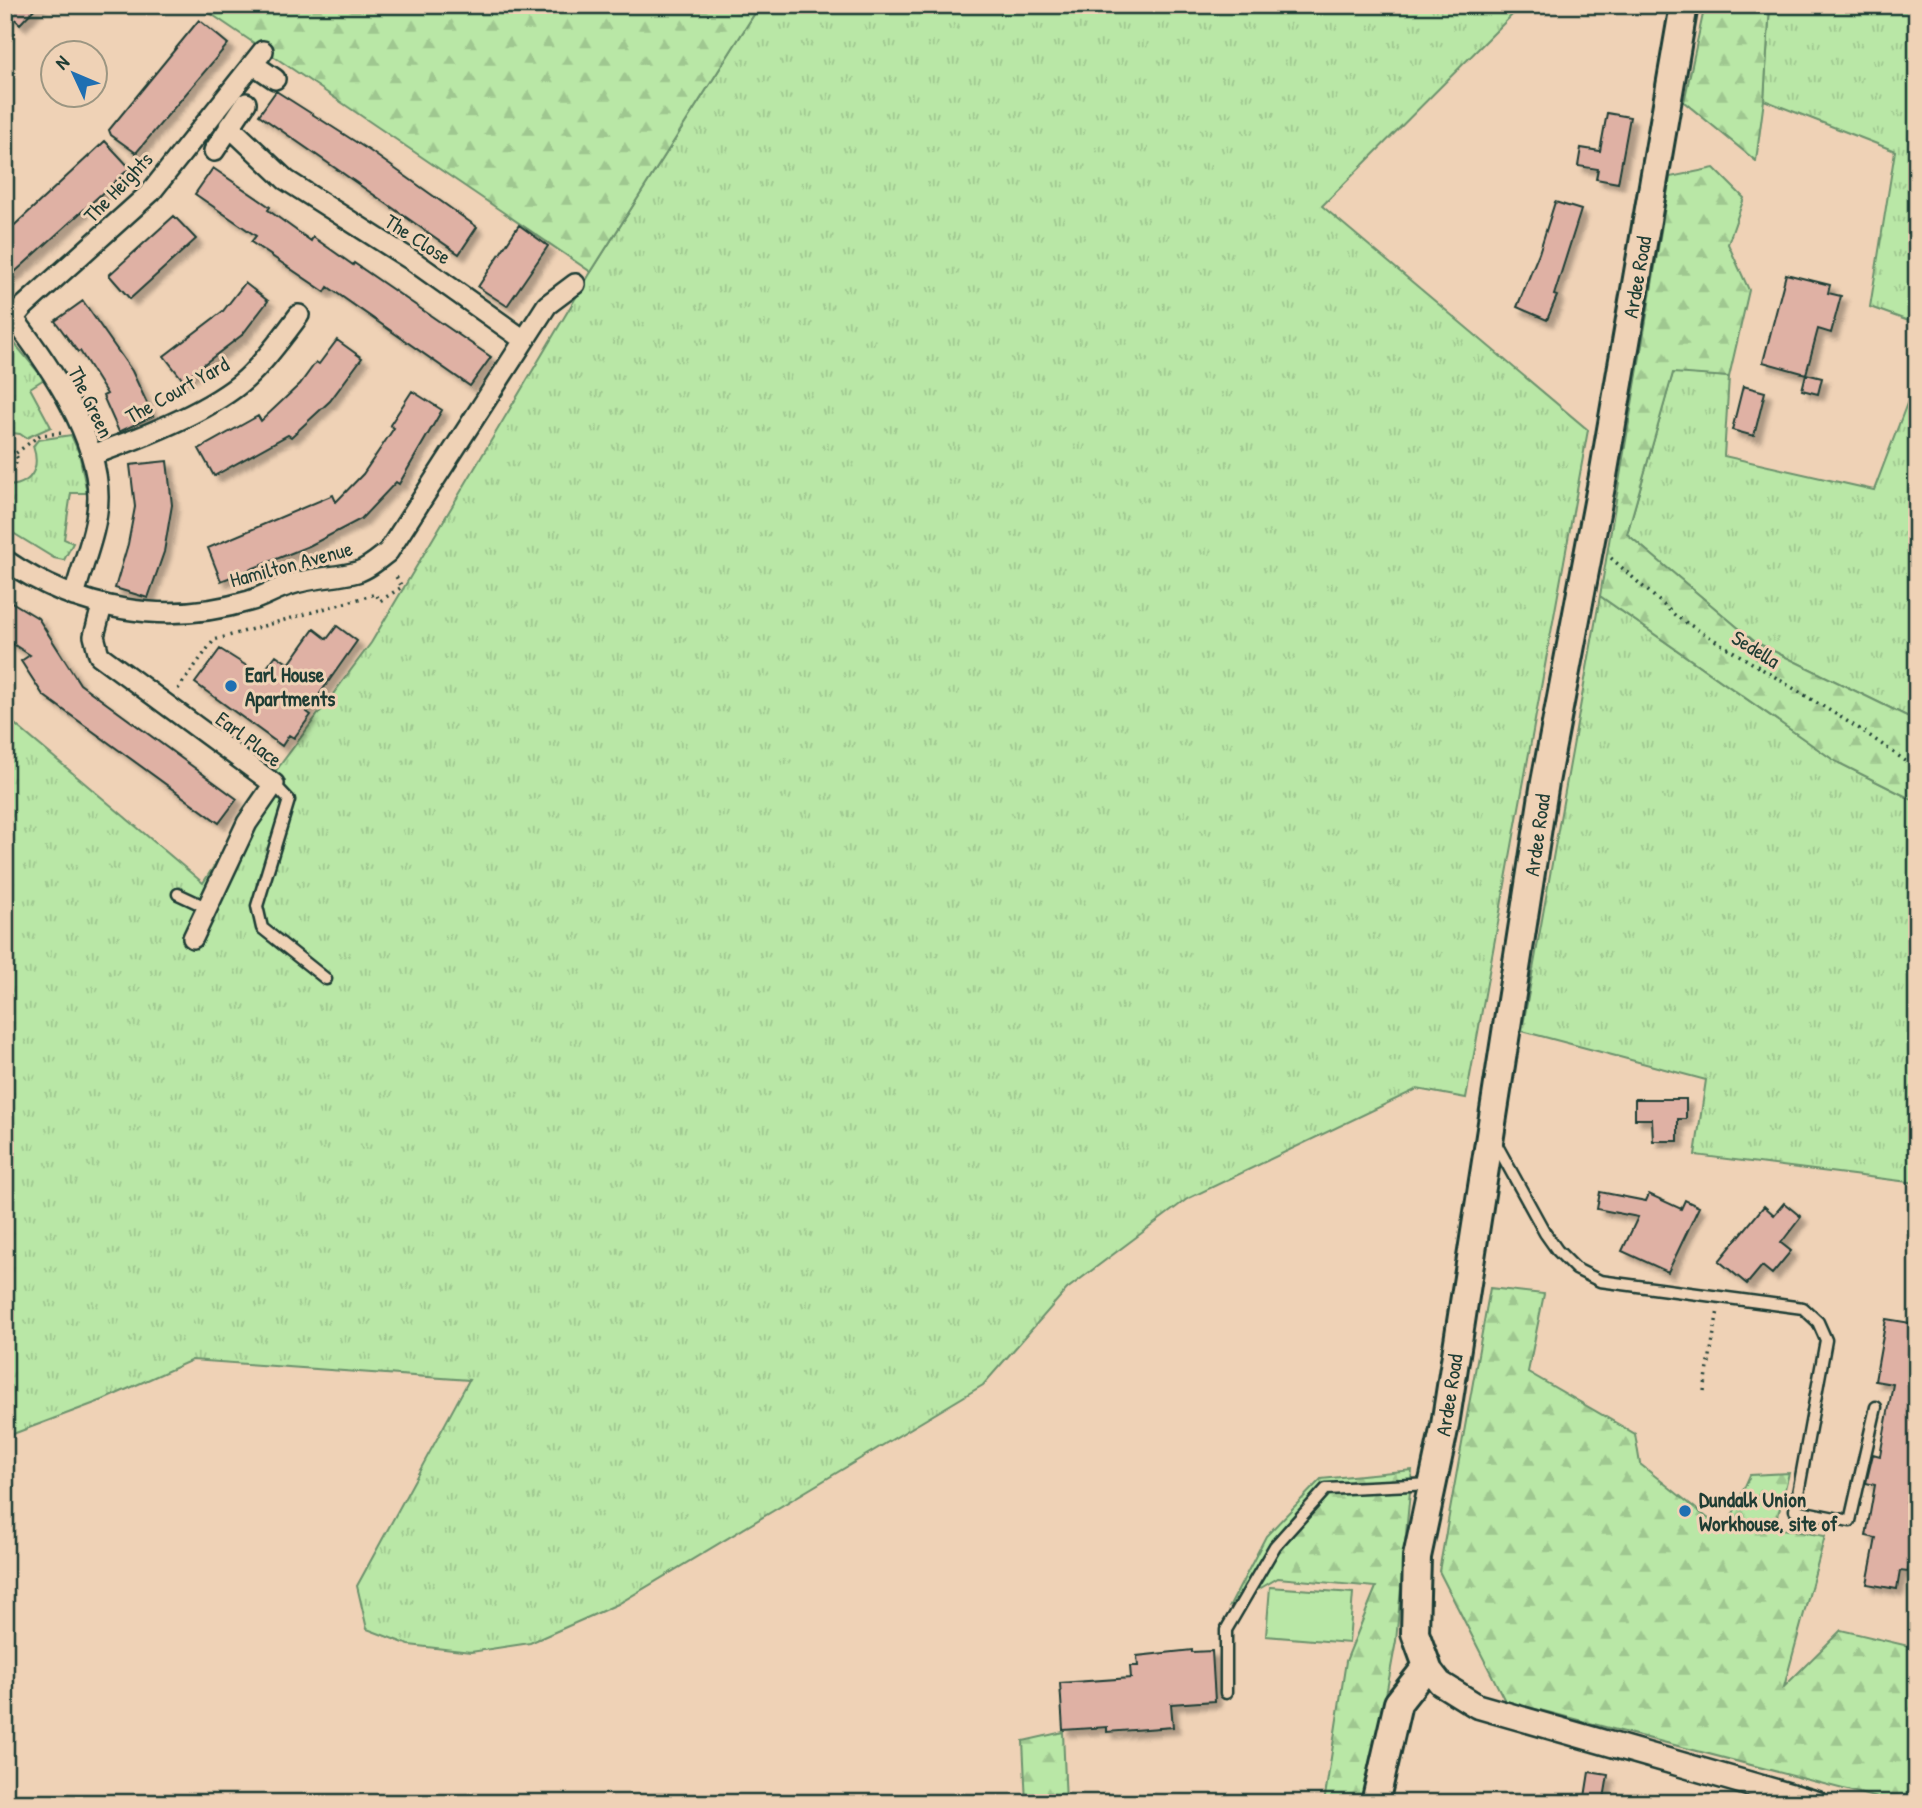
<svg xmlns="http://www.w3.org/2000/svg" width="1922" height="1808" font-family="'Patrick Hand',sans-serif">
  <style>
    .grass { fill: url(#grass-tufts); stroke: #6c926d; stroke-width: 2 }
    .forest { fill: url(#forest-firs); stroke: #6c926d; stroke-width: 2 }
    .pitch { fill: #b9e7a6; stroke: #6c926d; stroke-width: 2 }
    .building { fill: #dfb1a4; stroke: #1f3d34; stroke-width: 2; filter: url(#shadow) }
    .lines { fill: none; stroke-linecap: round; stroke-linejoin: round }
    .service-casing { stroke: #1f3d34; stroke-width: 15 }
    .minor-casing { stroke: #1f3d34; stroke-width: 24 }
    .tertiary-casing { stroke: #1f3d34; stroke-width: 28 }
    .secondary-casing { stroke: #1f3d34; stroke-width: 32 }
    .path { stroke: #1f3d34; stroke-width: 3.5; stroke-dasharray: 2 5; stroke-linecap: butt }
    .service { stroke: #efd2b6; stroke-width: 10 }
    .minor { stroke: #efd2b6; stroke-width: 19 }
    .tertiary { stroke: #efd2b6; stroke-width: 23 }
    .secondary { stroke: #efd2b6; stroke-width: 26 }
    .poi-dot { fill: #1f6fb2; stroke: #efd2b6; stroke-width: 2.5 }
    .labels { text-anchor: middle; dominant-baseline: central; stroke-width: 6; stroke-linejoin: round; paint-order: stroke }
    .street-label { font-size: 21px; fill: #1f3d34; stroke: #efd2b6 }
    .poi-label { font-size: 21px; font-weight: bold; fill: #1f3d34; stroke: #efd2b6; text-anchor: start }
  </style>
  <defs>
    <pattern id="grass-tufts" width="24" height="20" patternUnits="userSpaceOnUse" patternTransform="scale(1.75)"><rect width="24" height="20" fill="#b9e7a6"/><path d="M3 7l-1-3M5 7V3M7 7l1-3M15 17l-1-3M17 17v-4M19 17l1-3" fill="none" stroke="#9fc790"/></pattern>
    <pattern id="forest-firs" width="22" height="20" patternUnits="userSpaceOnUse" patternTransform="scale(1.75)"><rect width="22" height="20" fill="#b9e7a6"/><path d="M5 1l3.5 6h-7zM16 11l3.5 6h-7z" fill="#9fc790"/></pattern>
    <filter id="shadow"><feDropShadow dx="6" dy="6" stdDeviation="2" flood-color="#0004"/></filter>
  </defs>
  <rect width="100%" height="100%" fill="#efd2b6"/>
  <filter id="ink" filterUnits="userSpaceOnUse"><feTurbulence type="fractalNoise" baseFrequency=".0143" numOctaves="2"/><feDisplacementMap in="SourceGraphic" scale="14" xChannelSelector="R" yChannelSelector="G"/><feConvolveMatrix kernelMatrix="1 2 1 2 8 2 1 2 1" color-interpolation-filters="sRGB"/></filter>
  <g filter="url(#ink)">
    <path class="grass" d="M760,5H1522L1322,206L1588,430L1466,1098L1417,1089L1187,1199L1067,1289L983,1385L618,1604L530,1643L471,1652L409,1645L367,1629L357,1586L469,1380L192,1360L103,1400L5,1437V716L203,883L275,772L371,643L591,272Z
      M1770,5H1917V324L1870,307L1895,151L1764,100Z
      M15,344L44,379L30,388L51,427L26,438L20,434L5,432V367L12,362L5,345Z
      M1673,372L1729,377L1724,456L1874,490L1917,377V721L1755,642L1627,534Z
      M71,435L79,453L87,493H71L64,539L73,543L64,560L54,558L5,528V486C31,486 41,469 33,446L38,440Z
      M1600,596L1835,761L1917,802V1183L1695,1155L1706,1080L1522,1031Z"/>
    <path class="forest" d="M198,5H760L591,272Z
      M1705,5H1770L1764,100L1756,161L1684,102Z
      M1714,168L1744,198L1728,244L1749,290L1729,377L1673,373L1627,534L1755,642L1917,721V802L1835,761L1600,596L1670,177Z
      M1490,1288L1544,1294L1528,1372L1635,1434L1640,1464L1725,1532L1750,1475L1789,1473L1775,1528L1825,1536L1784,1687L1841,1630L1917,1648V1803H1897L1505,1701L1439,1571Z
      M1412,1470L1396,1641L1366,1803H1324L1346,1661L1376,1587L1278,1578L1230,1606L1266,1536L1321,1479Z
      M1063,1732L1066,1803H1026L1023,1741Z"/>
    <path class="pitch" d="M1270,1587L1353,1593L1349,1643L1266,1636Z"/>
    <path class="building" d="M5,5H38L20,24L5,10Z
      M199,20L228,44L136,153L111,135L109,130Z
      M276,91L370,151L477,227L459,254L259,115Z
      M1607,113L1630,117L1618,183L1596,179L1598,169L1578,166L1581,148L1600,151Z
      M105,141L130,168L5,281V234Z
      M213,168L270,207L268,210L311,241L313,237L353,265L354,263L491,357L470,386L328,287L325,292L251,242L256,236L195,194Z
      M1555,202L1581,210L1554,295L1557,296L1547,320L1517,307L1539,253Z
      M174,216L196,239L130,299L109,275Z
      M519,225L548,246L507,306L478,287Z
      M1786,274L1830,285L1828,293L1841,296L1831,333L1818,329L1806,374L1822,378L1818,394L1802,390L1806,374L1763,362Z
      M245,283L268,301L242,335L183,380L164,356L223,311Z
      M83,301L132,371L153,416L119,432L103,396L107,394L80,351L78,352L55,321Z
      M337,340L362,358L330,401L291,437L288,435L214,476L199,449L258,416L261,421L300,384L316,362L319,364Z
      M1743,386L1765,392L1754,436L1732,430Z
      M412,391L442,410L399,484L396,482L361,519L309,546L221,581L208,548L333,495L336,502L363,474L382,446L394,428L390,425Z
      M167,461L172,505L164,552L148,598L115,588L128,544L135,507L130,465Z
      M5,598L38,618L80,684L237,799L219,823L43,695L21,661L30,655L5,639Z
      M337,626L357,641L307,712L311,715L294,738L289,735L282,746L195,683L220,649L261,675L276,655L289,664L314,629L327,639Z
      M1635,1099H1686V1119H1678V1141H1653L1652,1119H1635Z
      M1600,1192L1646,1201L1649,1194L1681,1209L1685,1200L1699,1207L1668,1272L1622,1251L1638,1217L1597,1209Z
      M1784,1203L1801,1217L1781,1243L1791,1251L1772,1274L1762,1266L1747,1284L1719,1261L1764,1206L1774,1215Z
      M1886,1319L1917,1324V1458L1906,1505L1912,1506L1909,1520L1917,1523L1908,1572L1900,1571L1897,1589L1867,1584L1876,1538L1866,1536L1875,1485L1866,1483L1873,1454L1880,1456L1893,1384L1875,1381Z
      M1192,1650V1652L1212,1651L1215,1701L1171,1704L1173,1727L1107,1732V1727L1063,1730L1060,1683L1131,1678L1130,1666H1138L1137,1656Z
      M1589,1772L1608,1775L1604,1799L1585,1797Z"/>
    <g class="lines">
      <g class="service-casing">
        <path id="service" d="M274,784L289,800L257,906L262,928L326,979
          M178,894L208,908
          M1495,1142L1545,1233L1557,1250L1576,1269L1600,1281L1803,1308L1818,1322L1826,1340L1795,1510L1850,1521L1876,1407
          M1226,1693V1630L1275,1546L1326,1489L1432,1484"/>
      </g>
      <g class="minor-casing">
        <path id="minor" d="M253,64L275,79
          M229,126L286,180L413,261L524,340
          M214,151L246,103
          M14,319C50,366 98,436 98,497C98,531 82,564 74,596
          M5,329L23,307L151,192L263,51
          M92,455C138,439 217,409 251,374C269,356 284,335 299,315
          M5,560C78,610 164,626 249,601C263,597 275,589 289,585C311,577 335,578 357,572C368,569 379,559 388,552L547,305L575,284
          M102,606L94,636L99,655L274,784L247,823L193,938"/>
      </g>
      <g class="tertiary-casing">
        <path id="tertiary" d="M1427,1666L1440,1683L1477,1706L1816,1803"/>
      </g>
      <g class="secondary-casing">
        <path id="secondary" d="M1375,1803L1398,1703L1427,1666L1415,1633L1417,1557L1445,1425L1545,782L1603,476L1684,5"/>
      </g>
      <path class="path" d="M5,451L14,452L18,459L14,467H5
        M16,453L40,435L63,433
        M1611,558L1677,617L1863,731L1917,769
        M178,689L214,640L376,594L380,601L402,587L394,573
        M1704,1391L1718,1310"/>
      <use href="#service" class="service"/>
      <use href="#minor" class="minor"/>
      <use href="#tertiary" class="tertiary"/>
      <use href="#secondary" class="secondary"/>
    </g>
  </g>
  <g class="poi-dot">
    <circle cx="231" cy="686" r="7"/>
    <circle cx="1685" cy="1511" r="7"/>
  </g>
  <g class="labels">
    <g class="street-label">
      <text transform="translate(118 187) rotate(-46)">The Heights</text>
      <text transform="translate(418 239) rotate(33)">The Close</text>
      <text transform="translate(1637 277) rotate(-80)">Ardee Road</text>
      <text transform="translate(177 390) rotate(-29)">The Court Yard</text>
      <text transform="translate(91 402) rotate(64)">The Green</text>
      <text transform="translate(291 564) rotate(-15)">Hamilton Avenue</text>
      <text transform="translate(1756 649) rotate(32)">Sedella</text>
      <text transform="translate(249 739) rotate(37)">Earl Place</text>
      <text transform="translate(1537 835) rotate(-82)">Ardee Road</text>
      <text transform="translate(1449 1395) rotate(-81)">Ardee Road</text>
    </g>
    <g class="poi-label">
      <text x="245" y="674">Earl House<tspan x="245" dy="24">Apartments</tspan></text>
      <text x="1699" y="1499">Dundalk Union<tspan x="1699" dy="24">Workhouse, site of</tspan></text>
    </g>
  </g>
  <rect width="1922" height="1808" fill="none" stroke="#efd2b6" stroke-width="28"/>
  <rect x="14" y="14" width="1894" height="1780" fill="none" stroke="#1f3d34" stroke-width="2.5" filter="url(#ink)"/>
  <g transform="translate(74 74) rotate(314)"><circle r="33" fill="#efd2b6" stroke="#9c9682" stroke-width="2"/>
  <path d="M0-5L12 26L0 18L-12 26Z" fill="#1f6fb2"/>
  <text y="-10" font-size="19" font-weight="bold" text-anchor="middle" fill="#1f3d34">N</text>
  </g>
</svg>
